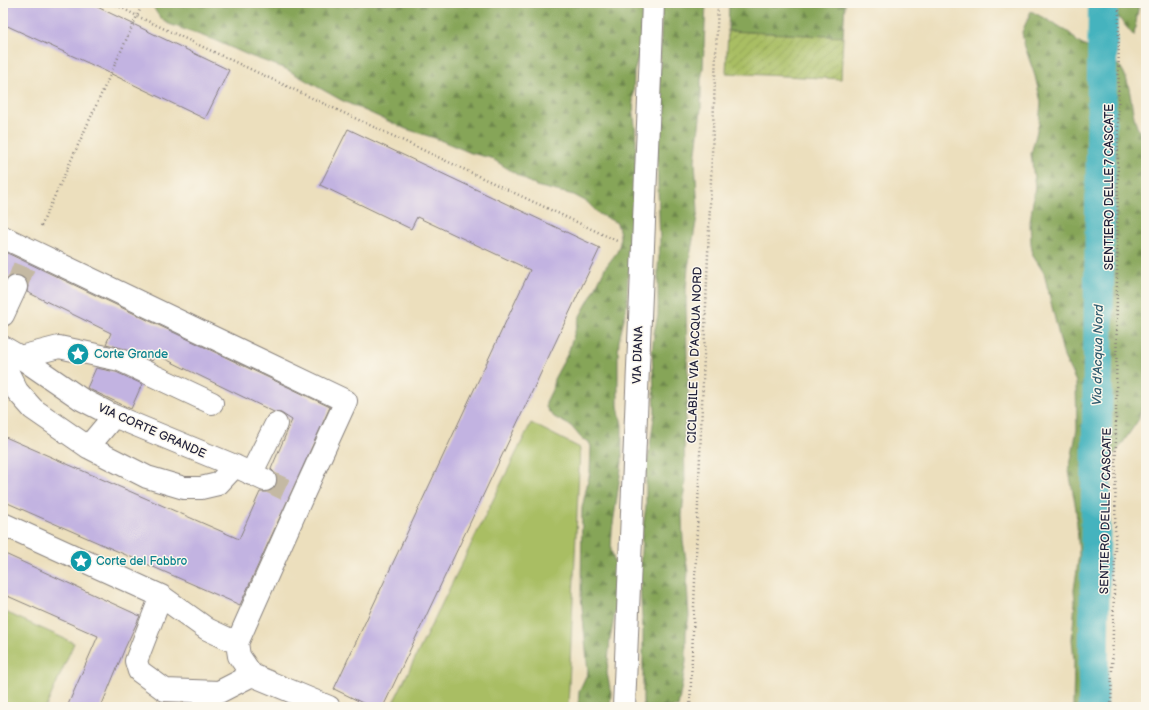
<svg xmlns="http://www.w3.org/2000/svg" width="1149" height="710" font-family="'Balsamiq Sans',sans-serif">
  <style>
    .grass { fill: #a9be63; stroke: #66704f }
    .forest { fill: url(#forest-firs); stroke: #54644a }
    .garden { fill: url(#garden-furrows); stroke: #66704f }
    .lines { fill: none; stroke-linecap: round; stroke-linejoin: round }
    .canal { stroke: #44b3be; stroke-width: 30 }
    .building { fill: #c2b3e1 }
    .minor-tunnel { stroke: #c4b9a3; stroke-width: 22; stroke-dasharray: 22 11; stroke-linecap: butt }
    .minor-casing { stroke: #87807c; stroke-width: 24 }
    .path { stroke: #87807c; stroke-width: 2.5; stroke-dasharray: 1 3; stroke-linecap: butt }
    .minor { stroke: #fff; stroke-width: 22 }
    .labels { text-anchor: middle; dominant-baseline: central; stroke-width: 3; stroke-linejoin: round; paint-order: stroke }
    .street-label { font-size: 12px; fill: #22223b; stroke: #fbf7ec }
    .culture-label { font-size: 12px; fill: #0d838f; stroke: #fbf7ec; text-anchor: start }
    .water-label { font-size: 13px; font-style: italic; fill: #305c6f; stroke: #fbf7ec }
  </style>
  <defs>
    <pattern id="forest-firs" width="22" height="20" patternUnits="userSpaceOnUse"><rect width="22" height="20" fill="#86a559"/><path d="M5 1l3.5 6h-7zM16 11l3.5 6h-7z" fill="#6d864b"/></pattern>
    <pattern id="garden-furrows" width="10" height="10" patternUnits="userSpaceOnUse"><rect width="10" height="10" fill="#a9be63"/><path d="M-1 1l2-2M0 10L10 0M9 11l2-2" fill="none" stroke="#899a53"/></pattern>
  </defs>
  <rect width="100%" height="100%" fill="#fbf7ec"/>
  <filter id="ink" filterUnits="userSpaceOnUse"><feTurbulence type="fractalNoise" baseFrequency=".025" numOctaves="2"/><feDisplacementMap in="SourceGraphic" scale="8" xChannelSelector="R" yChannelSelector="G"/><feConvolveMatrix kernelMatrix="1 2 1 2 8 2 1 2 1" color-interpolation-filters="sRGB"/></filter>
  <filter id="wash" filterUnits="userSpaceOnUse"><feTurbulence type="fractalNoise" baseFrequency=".012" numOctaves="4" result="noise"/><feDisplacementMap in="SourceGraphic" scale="16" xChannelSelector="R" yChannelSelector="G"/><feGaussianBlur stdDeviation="0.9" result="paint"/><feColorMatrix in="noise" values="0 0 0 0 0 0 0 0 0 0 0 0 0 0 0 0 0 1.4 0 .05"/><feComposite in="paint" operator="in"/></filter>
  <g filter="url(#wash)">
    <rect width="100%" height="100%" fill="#ecdfbd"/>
    <path class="grass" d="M531,423L580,448L568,707H391Z
      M3,611L74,643L46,707H3Z"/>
    <path class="forest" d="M152,3H643L645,34L634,72L633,103L636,138L634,256L628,275L627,305L619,341L618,355V406L622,425V462L612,531L611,549L614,561L617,581L615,613L610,639L607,673L611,693L610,707H578L579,691L588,672L581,596L582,508L590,472L591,446L588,441L582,439L571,426L554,417L550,413L546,407V402L552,390L554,379L568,353L580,316L585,307L594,291L605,268L617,252L620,243V234L617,223L599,214L587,202L574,195L536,186L524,179L491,158L471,153L435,138L406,129L341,100L284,68L250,56L214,40L169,24C160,19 155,12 152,3Z
      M662,3H706L703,68L701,80V109L695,161L698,211L688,268L686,291L687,360L688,373V398L684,430L685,481L682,516L683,541L688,572L687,585L689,616L686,633V662L678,707H643V632L641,602L640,570L642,534L646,506V472L655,411L652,353L654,333L658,315V268L660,244L657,157Z
      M729,3H845L843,37L728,31Z
      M1106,3H1139L1134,36L1108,5Z
      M1031,11C1043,18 1057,24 1068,32C1073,35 1075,40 1079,43C1088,48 1117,61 1121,68C1135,87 1128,126 1146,139V389L1139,419L1122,444L1094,480L1087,504L1083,610L1085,631L1083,707H1073L1074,661L1072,639L1075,602L1074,590L1079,555L1076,509L1069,471L1077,429L1076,382L1064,357L1044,273L1033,256L1031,244L1030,222L1035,187L1031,154L1039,123L1041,102L1035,76L1024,44L1022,32Z"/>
    <path class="garden" d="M728,31L843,37L841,79L726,73Z"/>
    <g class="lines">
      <path class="canal" d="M1093,707L1103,3"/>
    </g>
    <g id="blocks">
      <path class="building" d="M3,3H89L229,70L205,119L99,68L3,24Z
        M348,129L600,248L383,707H371L334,689L530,270L417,217L411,229L320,185Z
        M3,251L330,407L240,605L3,501V436L239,539L260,492H266L272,490L276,485L277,479L275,473L271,469L292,420L281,413L274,412L155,354L152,361L125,349L106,344L111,333L27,292L28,286L26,280L22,276L15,275L9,277L5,282L3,281Z
        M96,368L116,372L142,384L131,409L87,388Z
        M3,553L140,616L125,648L101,707H67L98,636L3,594Z"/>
    </g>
  </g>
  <g filter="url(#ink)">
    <use href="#blocks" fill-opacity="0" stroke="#87807c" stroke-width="1"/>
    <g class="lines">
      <path class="minor-tunnel" d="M16,287L28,256
        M265,480L295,494"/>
      <g class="minor-casing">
        <path id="minor" d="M3,237L346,401L302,497L237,643L239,656L252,675L329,707
          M3,315L16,287
          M3,347L20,357L81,399L114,416L235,466L265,480
          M20,357L59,347L120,360L212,403
          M3,363L17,391L33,409L88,447L147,477L184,488H201L218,484L235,466
          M88,447L114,416
          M251,474L276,424
          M3,524L161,596L207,629L237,643
          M161,596L136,661L139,671L165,690L219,692L252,675
          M624,707L653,3"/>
      </g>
      <path class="path" d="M113,3L137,16L617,241
        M41,226L143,3
        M690,707L718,3
        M1111,707L1115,553L1119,3"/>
      <use href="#minor" class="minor"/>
    </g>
  </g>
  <defs>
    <g id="sight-disc" transform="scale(1.15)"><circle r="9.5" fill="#0f9aa8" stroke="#fbf7ec"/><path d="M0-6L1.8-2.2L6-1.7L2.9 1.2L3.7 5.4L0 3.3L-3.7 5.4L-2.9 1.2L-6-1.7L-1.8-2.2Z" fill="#fff"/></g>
  </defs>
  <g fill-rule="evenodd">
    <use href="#sight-disc" x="78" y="354"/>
    <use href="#sight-disc" x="81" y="561"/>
  </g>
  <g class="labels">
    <g class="street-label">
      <text transform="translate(1109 187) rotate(-90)">SENTIERO DELLE 7 CASCATE</text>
      <text transform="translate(638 355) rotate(-88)">VIA DIANA</text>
      <text transform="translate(695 355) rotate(-88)">CICLABILE VIA D’ACQUA NORD</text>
      <text transform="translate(152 431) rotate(24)">VIA CORTE GRANDE</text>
      <text transform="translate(1106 511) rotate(-89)">SENTIERO DELLE 7 CASCATE</text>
    </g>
    <g class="culture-label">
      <text x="94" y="354">Corte Grande</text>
      <text x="96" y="561">Corte del Fabbro</text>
    </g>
    <g class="water-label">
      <text transform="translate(1098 355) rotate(-89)">Via d'Acqua Nord</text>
    </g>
  </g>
  <rect width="1149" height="710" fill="none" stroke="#fbf7ec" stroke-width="16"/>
</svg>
